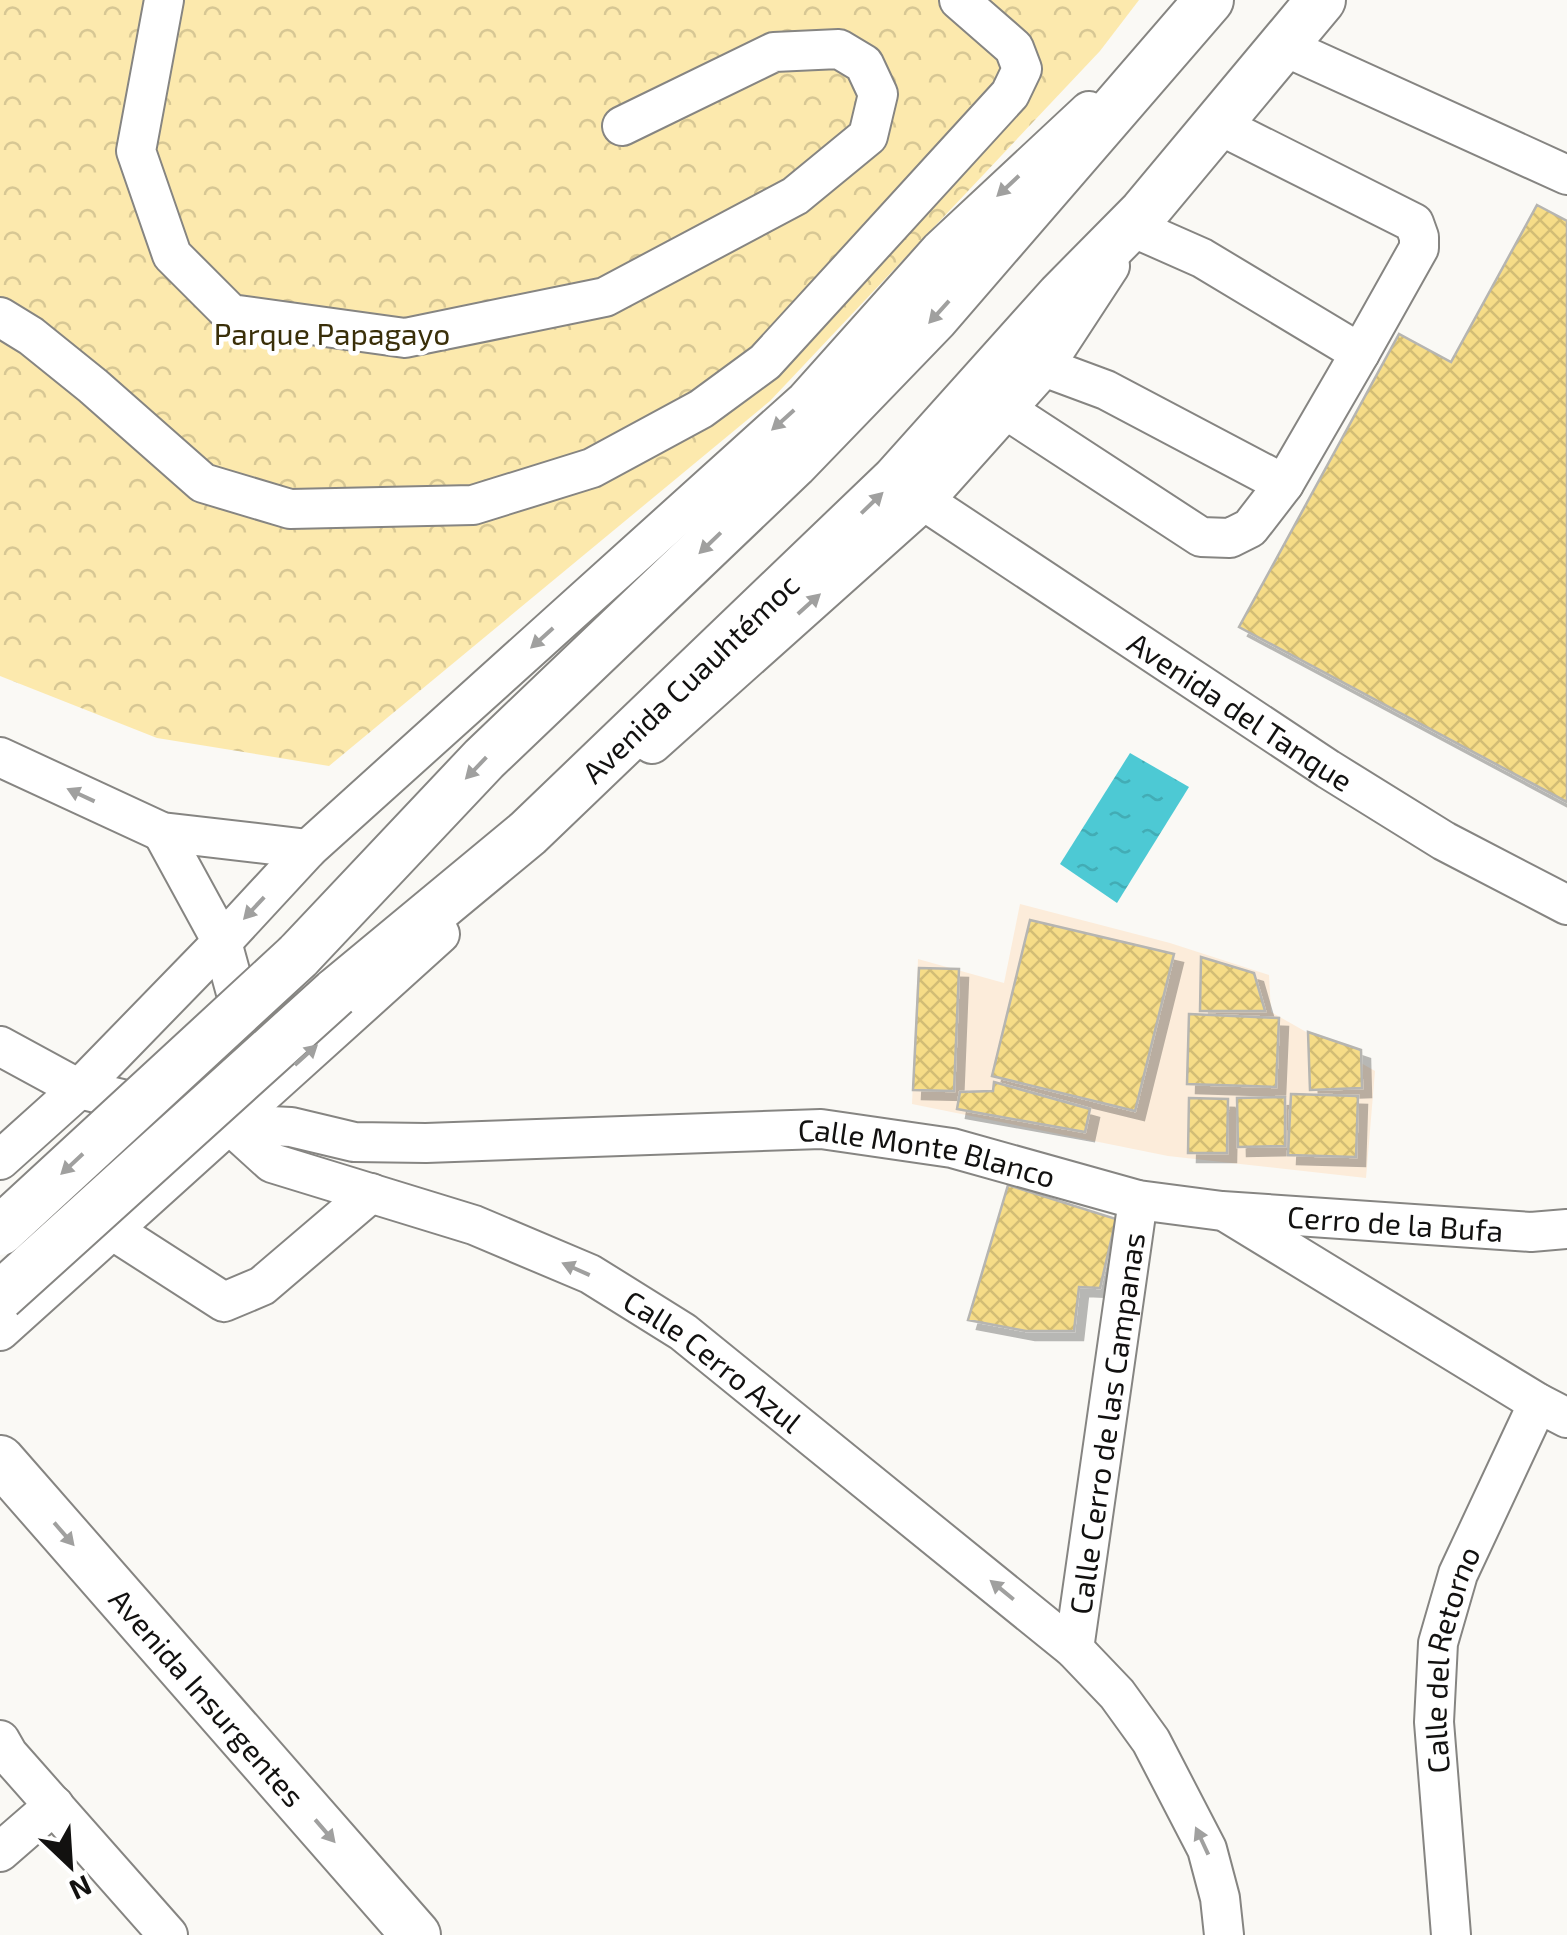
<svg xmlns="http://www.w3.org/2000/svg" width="1567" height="1935" font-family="'Exo 2',sans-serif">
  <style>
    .education { fill: #fcecda }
    .park { fill: url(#park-crowns) }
    .water { fill: url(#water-ripples) }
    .building { fill: url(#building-cross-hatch); stroke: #b6b5b1; stroke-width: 2.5; filter: url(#shadow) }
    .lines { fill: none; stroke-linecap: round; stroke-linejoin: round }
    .minor-casing { stroke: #868582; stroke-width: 42 }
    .major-casing { stroke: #868582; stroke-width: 52 }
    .minor { stroke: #fff; stroke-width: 38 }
    .major { stroke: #fff; stroke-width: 48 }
    .major-bridge-casing { stroke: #868582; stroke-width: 52; stroke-linecap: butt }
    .major-bridge { stroke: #fff; stroke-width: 48 }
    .oneway { fill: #a0a09f }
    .labels { text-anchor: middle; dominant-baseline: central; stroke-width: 9; stroke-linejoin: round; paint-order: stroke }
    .park-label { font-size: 30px; fill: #3a2f09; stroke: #fff }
    .street-label { font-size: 30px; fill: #121110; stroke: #fff }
  </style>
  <defs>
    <pattern id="park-crowns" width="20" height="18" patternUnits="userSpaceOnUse" patternTransform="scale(2.5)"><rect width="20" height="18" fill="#fce9ad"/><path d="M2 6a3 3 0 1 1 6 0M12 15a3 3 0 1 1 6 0" fill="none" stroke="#d7c794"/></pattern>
    <pattern id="water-ripples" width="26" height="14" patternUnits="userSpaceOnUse" patternTransform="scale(2.5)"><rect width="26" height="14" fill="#4dc9d4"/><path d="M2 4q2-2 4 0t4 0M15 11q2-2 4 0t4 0" fill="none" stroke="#42acb5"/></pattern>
    <pattern id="building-cross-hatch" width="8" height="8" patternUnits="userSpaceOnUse" patternTransform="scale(2.5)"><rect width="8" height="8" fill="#f6dc87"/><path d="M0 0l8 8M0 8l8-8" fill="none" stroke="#d2bc74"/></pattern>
    <filter id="shadow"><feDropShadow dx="9" dy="9" stdDeviation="0" flood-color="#0004"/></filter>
  </defs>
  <rect width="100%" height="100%" fill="#faf9f5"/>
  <path class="education" d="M1020,904L1170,943L1269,975L1271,1012L1375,1071L1366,1178L1168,1156L912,1104L918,959L1004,983Z"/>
  <path class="park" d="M0,0H1139L1100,51L770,401L329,766L157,738L0,676Z"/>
  <path class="water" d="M1130,753L1189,787L1117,903L1060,864Z"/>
  <path class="building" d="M1537,205L1567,221V802L1239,627L1399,334L1451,362Z
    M1030,920L1174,954L1135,1111L992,1076Z
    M1201,957L1254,973L1265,1011H1200Z
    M919,968L959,969L954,1091L913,1090Z
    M1189,1014L1279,1018L1276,1087L1187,1084Z
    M1308,1032L1361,1050L1362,1088L1310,1090Z
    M994,1082L1090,1109L1085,1132L957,1109L960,1092L993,1091Z
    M1291,1094L1358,1096L1356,1157L1288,1155Z
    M1285,1097V1146L1238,1147L1237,1098Z
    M1189,1098L1228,1099L1227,1153H1188Z
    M1008,1185L1116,1219L1100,1288L1079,1287L1074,1331H1026L968,1320Z"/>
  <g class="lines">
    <g class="minor-casing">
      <g id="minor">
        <path d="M164,0L136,151L172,255L231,314L405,338L605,297L795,196L868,136L878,94L864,64L839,49L774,52L622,126"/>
        <path d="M1283,46L1567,175"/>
        <path d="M1217,124L1414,223L1419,237V248L1360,353"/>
        <path d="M0,317L31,336L93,386L203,483L290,509L473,505L592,468L701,409L765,362L1010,94L1022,69L1014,48L959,0"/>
        <path d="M1044,367L1106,390L1284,484L1360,353L1202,258L1134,228"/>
        <path d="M1005,409L1201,537L1230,538L1250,528L1284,484"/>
        <path id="s1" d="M924,501L1328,769L1444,841L1567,905"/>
        <path d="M652,744L924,501L1044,367L1110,266"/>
        <path d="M0,757L162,832L308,849"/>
        <path d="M162,832L222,942L247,1033L235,1089"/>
        <path id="s2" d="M0,1046L79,1089L229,1124L272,1163L474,1225L590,1274L683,1332L1074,1649L1117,1694L1151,1741L1207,1849L1220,1898L1224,1935"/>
        <path id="s3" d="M229,1124L291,1127L354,1142L426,1143L821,1129L952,1148L1138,1200L1222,1211L1531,1232L1567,1229"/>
        <path d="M0,1160L79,1089L222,942L308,849L806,400L940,250L1089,111"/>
        <path d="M1229,1214L1538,1403L1567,1418"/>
        <path d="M112,1230L224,1302L262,1286L371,1193"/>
        <path d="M0,1331L440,934"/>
        <path id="s4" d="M1074,1649L1138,1200"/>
        <path d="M0,1740L8,1754L168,1935"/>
        <path d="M0,1852L54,1805"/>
        <path id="s5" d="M1451,1935L1434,1722L1438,1643L1458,1574L1538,1403"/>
      </g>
    </g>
    <g class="major-casing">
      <g id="major">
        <path d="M298,956L484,759L793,464L934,318L1209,0"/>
        <path id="s6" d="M335,993L528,833L896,480L1061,296L1144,212L1321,0"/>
        <path id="s7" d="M0,1460L416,1935"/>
      </g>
    </g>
    <use href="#minor" class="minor"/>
    <use href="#major" class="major"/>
    <g class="major-bridge-casing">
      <path id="major-bridge" d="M0,1231L298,956
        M0,1296L335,993"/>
    </g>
    <use href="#major-bridge" class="major-bridge"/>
  </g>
  <defs><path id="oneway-solid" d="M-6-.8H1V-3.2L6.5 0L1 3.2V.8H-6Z" transform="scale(2.5)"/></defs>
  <g class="oneway">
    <use href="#oneway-solid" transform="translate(1008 186) rotate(137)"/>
    <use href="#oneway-solid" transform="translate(939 312) rotate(132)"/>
    <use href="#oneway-solid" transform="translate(783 420) rotate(138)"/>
    <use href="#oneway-solid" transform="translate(872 503) rotate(-44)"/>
    <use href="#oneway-solid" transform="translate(710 543) rotate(136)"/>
    <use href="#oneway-solid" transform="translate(809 604) rotate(-42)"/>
    <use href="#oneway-solid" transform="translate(542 638) rotate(138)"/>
    <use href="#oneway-solid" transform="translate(476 768) rotate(134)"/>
    <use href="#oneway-solid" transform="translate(81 795) rotate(-155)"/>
    <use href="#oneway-solid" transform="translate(254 908) rotate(133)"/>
    <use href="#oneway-solid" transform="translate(306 1055) rotate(-42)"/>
    <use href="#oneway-solid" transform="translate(72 1164) rotate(137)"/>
    <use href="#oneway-solid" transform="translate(576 1269) rotate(-156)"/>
    <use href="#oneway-solid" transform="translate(64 1534) rotate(49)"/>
    <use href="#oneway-solid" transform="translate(1002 1590) rotate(-141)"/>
    <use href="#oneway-solid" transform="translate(325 1831) rotate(49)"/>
    <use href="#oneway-solid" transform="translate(1202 1841) rotate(-115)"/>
  </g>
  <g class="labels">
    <g class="park-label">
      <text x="332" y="333">Parque Papagayo</text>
    </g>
    <g class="street-label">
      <text stroke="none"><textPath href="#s6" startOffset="475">Avenida Cuauhtémoc</textPath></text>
      <text stroke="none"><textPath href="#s1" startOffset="380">Avenida del Tanque</textPath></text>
      <text stroke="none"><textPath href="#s3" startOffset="702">Calle Monte Blanco</textPath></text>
      <text stroke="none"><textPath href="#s3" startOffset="1178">Cerro de la Bufa</textPath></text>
      <text stroke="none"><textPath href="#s2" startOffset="790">Calle Cerro Azul</textPath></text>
      <text stroke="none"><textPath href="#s4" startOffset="228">Calle Cerro de las Campanas</textPath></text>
      <text stroke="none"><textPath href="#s5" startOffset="278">Calle del Retorno</textPath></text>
      <text stroke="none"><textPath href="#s7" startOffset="315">Avenida Insurgentes</textPath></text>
    </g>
  </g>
  <g transform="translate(70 1865) rotate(155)" stroke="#ffffff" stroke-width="8" paint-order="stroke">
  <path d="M0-8L18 38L0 25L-18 38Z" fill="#121110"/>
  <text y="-15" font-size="28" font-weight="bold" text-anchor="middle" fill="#121110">N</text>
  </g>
</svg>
